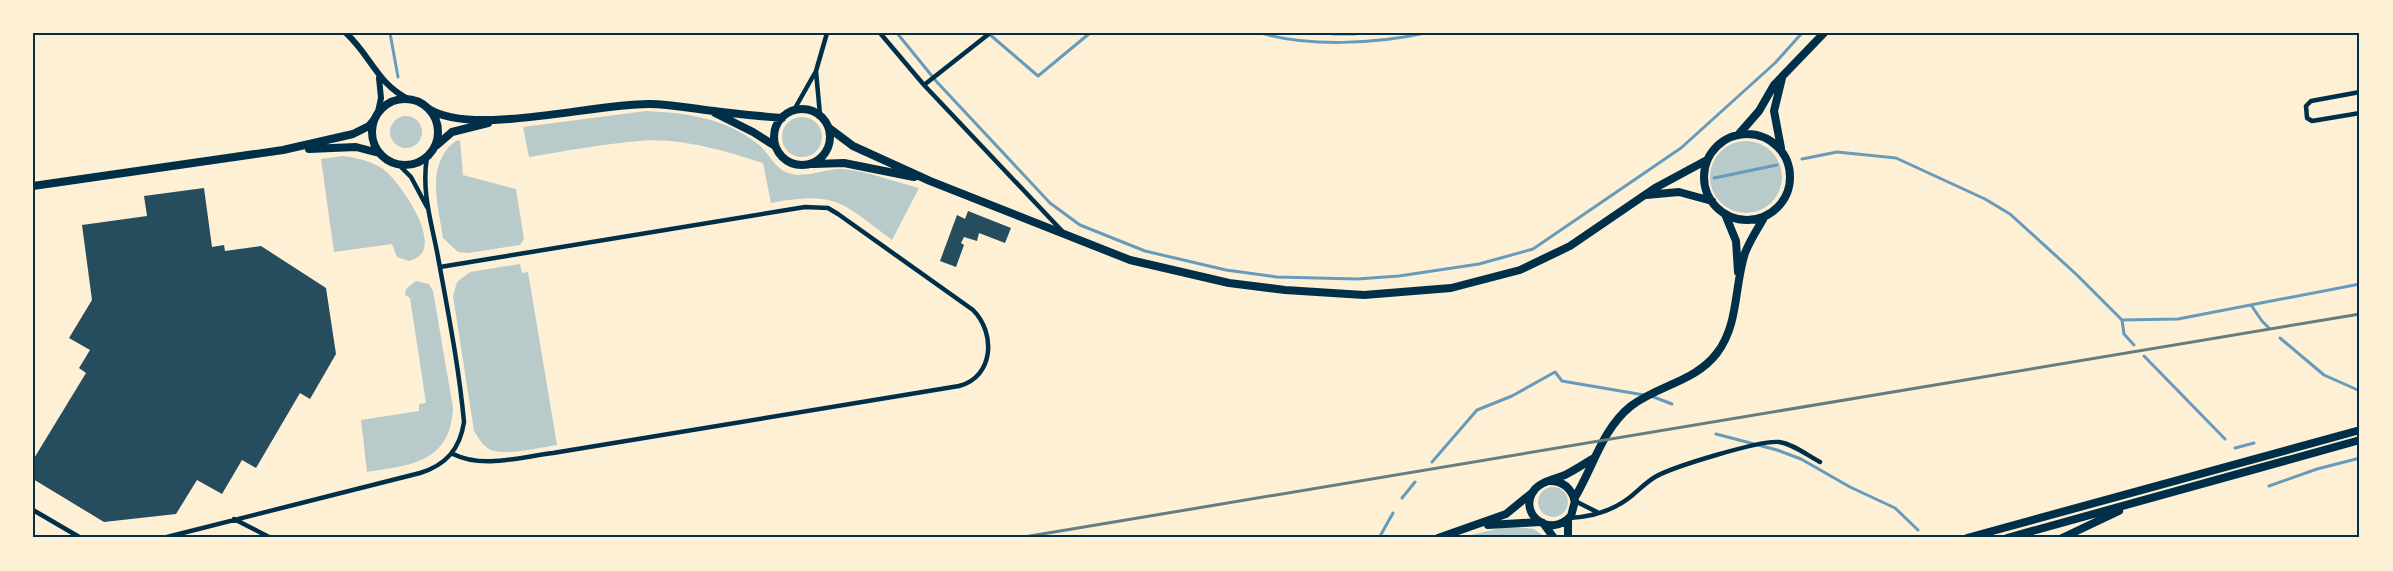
<svg xmlns="http://www.w3.org/2000/svg" width="2393" height="571" font-family="Commissioner,sans-serif">
  <style>
    .green { fill: #b9caca }
    .lines { fill: none; stroke-linecap: round; stroke-linejoin: round }
    .stream { stroke: #669bbc; stroke-width: 3 }
    .building { fill: #264d5e }
    .minor { stroke: #003049; stroke-width: 4.5 }
    .tertiary { stroke: #003049; stroke-width: 6 }
    .primary { stroke: #003049; stroke-width: 8 }
    .trunk { stroke: #003049; stroke-width: 8 }
    .rail { stroke: #657d81; stroke-width: 3 }
    .neatline { fill: none; stroke: #003049; stroke-width: 2 }
  </style>
  <rect width="100%" height="100%" fill="#fdf0d5"/>
  <path class="green" d="M646,111C687,113 726,118 759,145C769,153 774,168 788,173C806,179 825,168 843,169C868,171 894,182 919,188L892,240C841,202 837,191 771,203L763,163C725,151 680,137 639,141C603,144 565,151 529,157L523,127Z
    M390 132a16 16 0 1 1 32 0a16 16 0 1 1-32 0Z
    M782 137a20 20 0 1 1 40 0a20 20 0 1 1-40 0Z
    M460,140L463,175L516,189L524,239L520,245L468,253L458,252L443,238C439,209 427,173 448,148C452,144 454,141 460,140Z
    M1710 177a36 36 0 1 1 72 0a36 36 0 1 1-72 0Z
    M343,156C357,158 372,161 383,169C399,181 433,230 423,251C420,257 415,259 409,261L397,257L392,244L334,252L321,159Z
    M520,264L522,273L528,272L557,445C540,447 505,457 489,449C482,445 478,437 474,431L453,296L457,282L470,272Z
    M416,281L429,284L433,291L453,408C450,463 411,465 367,472L361,420L419,411V404L426,403L410,298L405,295L406,289Z
    M1538 502a15 15 0 1 1 30 0a15 15 0 1 1-30 0Z
    M1508,526L1534,529L1546,538H1459Z"/>
  <g class="lines">
    <path class="stream" d="M390,33L398,77
      M897,33L936,81L1050,203L1080,225L1145,251L1226,270L1277,277L1357,279L1399,276L1479,264L1533,249L1681,148L1775,63L1802,33
      M988,33L1038,76L1090,33
      M1261,33C1308,47 1376,44 1425,33
      M1802,159L1837,152L1896,158L1985,199L2010,214L2076,274L2122,320L2178,319L2360,284
      M1714,178L1777,165
      M2251,305L2262,321L2269,328
      M2122,320L2124,334L2134,345
      M2280,338L2324,375L2360,391
      M2144,356L2225,439
      M1651,396L1672,404
      M1716,434L1777,450L1801,459L1850,487L1895,508L1918,530
      M2235,448L2254,443
      M1432,462L1477,410L1512,396L1555,372L1562,381L1644,395
      M2269,486L2317,469L2360,458
      M1402,498L1415,482
      M1379,538L1393,513"/>
  </g>
  <path class="building" d="M204,188L212,247L224,245L225,251L261,246L326,288L336,354L310,399L300,393L256,468L242,460L222,494L197,480L176,514L104,522L33,479V460L86,373L79,368L90,350L69,338L92,300L82,225L147,216L144,196Z
    M968,211L1011,228L1005,243L979,233L977,241L964,237L961,243L964,245L956,267L940,261L957,215L965,219Z"/>
  <g class="lines">
    <path class="minor" d="M880,33L924,85L1062,231
      M1333,33H1356
      M816,71L820,115
      M924,85L990,33
      M2360,92L2311,101L2306,106L2307,118L2312,121L2360,113
      M794,110L816,71L827,33
      M399,165L411,177L427,207
      M440,267L805,207L828,208L838,214L973,310C996,333 994,377 959,386L553,453C520,457 483,469 453,454
      M1575,501L1597,512
      M33,510L81,538
      M1569,518C1590,517 1612,511 1629,498C1638,491 1645,483 1655,477C1672,467 1760,440 1779,442C1793,444 1807,455 1820,462
      M234,519L271,538
      M163,538L420,473C446,465 460,449 464,422C459,367 448,312 438,257C432,224 421,192 427,157"/>
    <path class="tertiary" d="M346,33C372,57 376,83 410,100
      M378,112L381,98L379,78"/>
    <path class="primary" d="M372 132a33 33 0 1 1 66 0a33 33 0 1 1-66 0Z
      M774 137a28 28 0 1 1 56 0a28 28 0 1 1-56 0Z
      M429,109C473,137 595,103 650,104C672,104 692,109 714,111C736,114 759,116 782,118
      M715,113L753,132L775,146
      M829,128L853,146L930,181L1130,260L1229,283L1285,290L1364,295L1451,288L1520,270L1570,246L1655,188L1707,160
      M1704 177a43 43 0 1 1 86 0a43 43 0 1 1-86 0Z
      M1738,135L1759,111L1774,85L1824,33
      M437,145L452,132L488,123
      M1781,148L1774,111L1782,78
      M309,149L356,147L379,153
      M814,164L844,163L914,177
      M33,186L283,150L353,134L369,126L374,120
      M1646,195L1679,192L1712,201
      M1725,214L1736,241L1738,272
      M1550,481C1563,481 1571,488 1575,501L1571,516C1549,540 1516,512 1535,489C1542,481 1555,479 1565,475C1575,470 1584,464 1594,458
      M1574,499C1593,468 1602,429 1631,406C1658,385 1695,382 1717,353C1739,324 1734,287 1745,253C1750,240 1758,228 1765,216
      M1543,523L1554,538
      M1568,538V519"/>
    <path class="trunk" d="M1488,525L1540,522
      M1438,538L1506,514L1533,492
      M1967,538L2360,430
      M2007,538L2360,440
      M2062,538L2119,511"/>
    <path class="rail" d="M1018,538L2360,314"/>
  </g>
  <rect width="2393" height="571" fill="none" stroke="#fdf0d5" stroke-width="69"/>
  <rect x="34" y="34" width="2324" height="502" class="neatline"/>
</svg>
